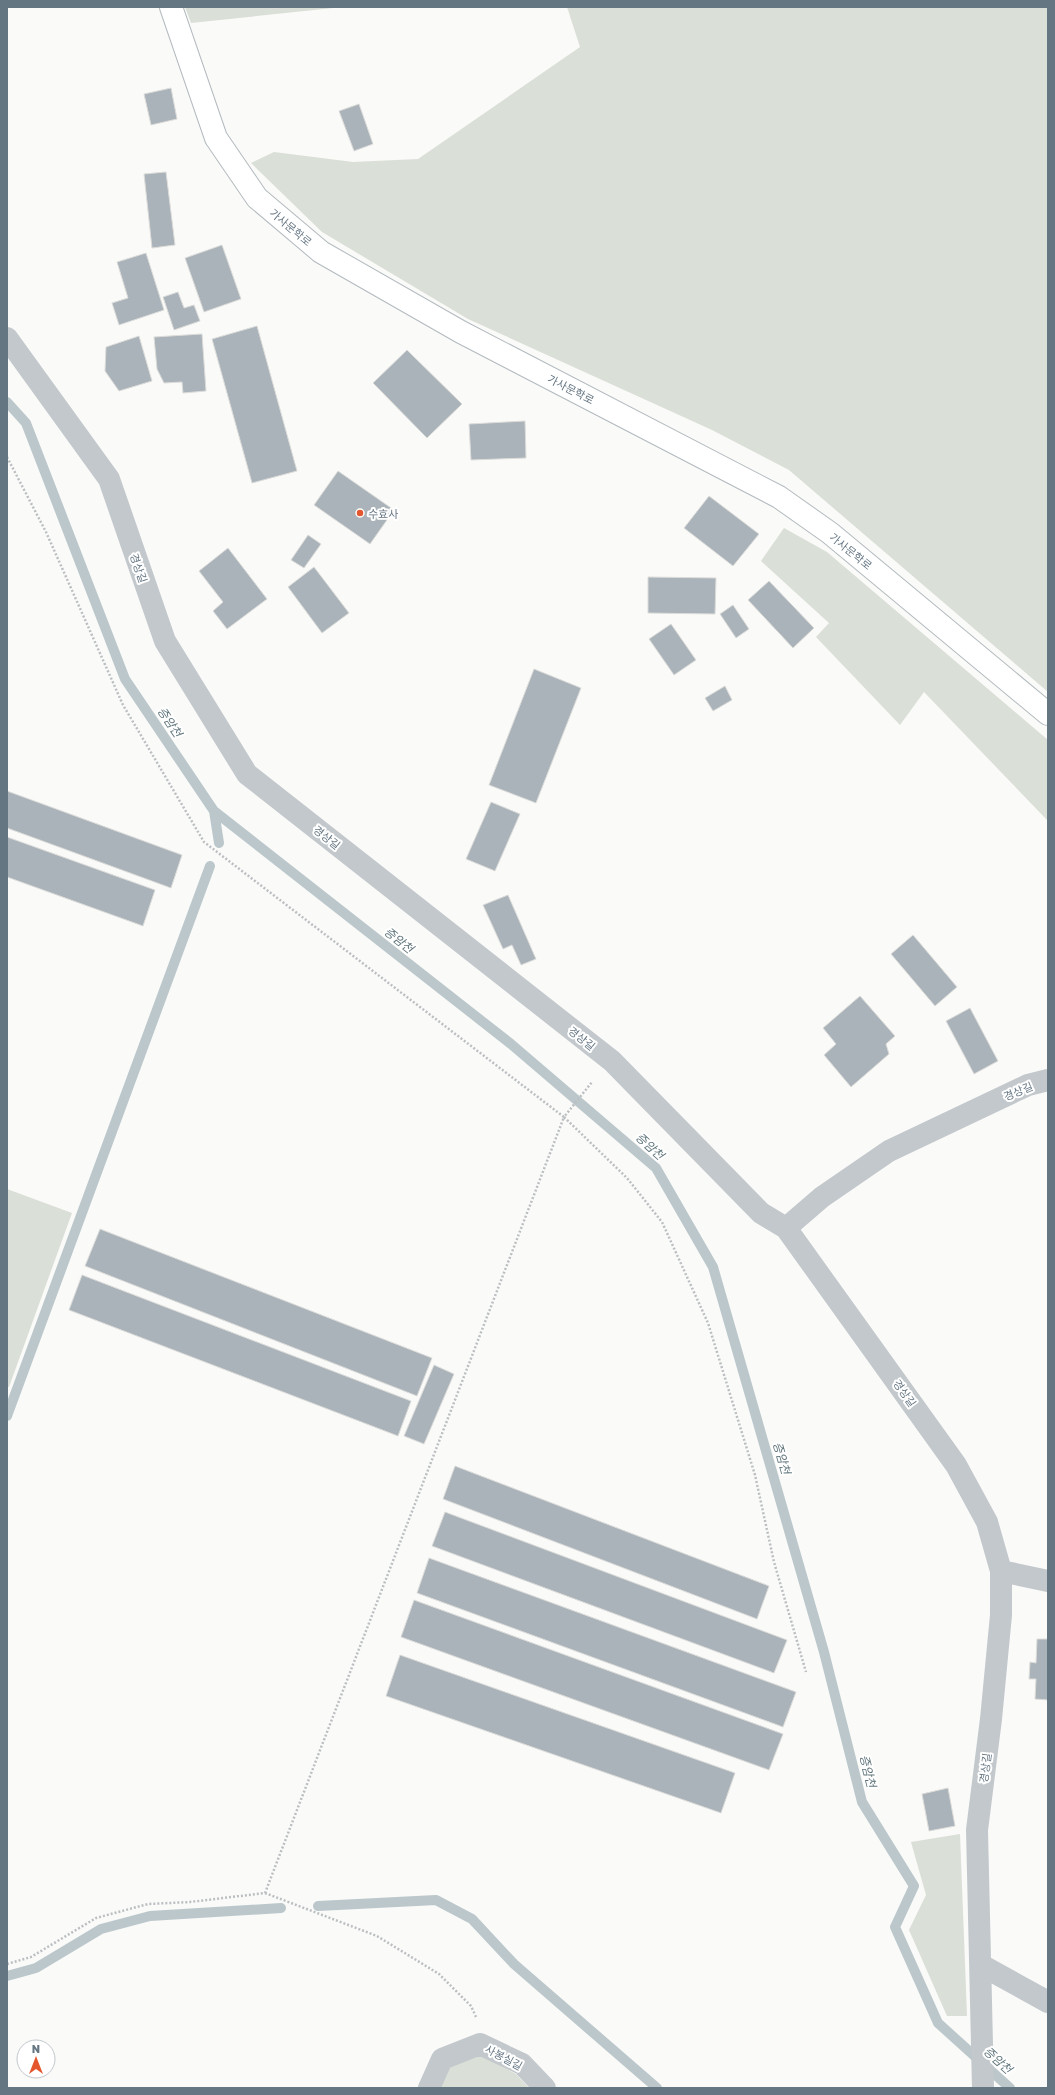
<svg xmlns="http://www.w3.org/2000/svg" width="1055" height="2095" font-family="'Golos Text','Noto Sans KR',sans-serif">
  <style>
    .green { fill: #dadfd7 }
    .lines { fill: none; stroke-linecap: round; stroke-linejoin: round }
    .stream { stroke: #bbc7cb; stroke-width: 10 }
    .building { fill: #aab3b9; stroke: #dcdcda }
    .secondary-casing { stroke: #b3babf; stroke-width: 24 }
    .path { stroke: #bbbfc2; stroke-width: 2.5; stroke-dasharray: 2 2; stroke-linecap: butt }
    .minor { stroke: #c3c8cc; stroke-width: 22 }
    .secondary { stroke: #fff; stroke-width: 22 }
    .poi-dot { fill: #e4572e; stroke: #fff; stroke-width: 1.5 }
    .labels { text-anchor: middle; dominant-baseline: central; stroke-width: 4; stroke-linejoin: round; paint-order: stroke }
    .street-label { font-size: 11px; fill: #657683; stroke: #fff }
    .poi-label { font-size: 11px; fill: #657683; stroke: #fff; text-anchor: start }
    .water-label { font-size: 12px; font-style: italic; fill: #60757c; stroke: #fff }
  </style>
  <rect width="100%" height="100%" fill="#fafaf8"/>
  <path class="green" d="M185,7H343L191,23Z
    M567,7H1048V692L789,470L712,430L468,319L322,232L251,163L274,152L353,162L418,159L580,47Z
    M784,528L827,552L1048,740V821L924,692L900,725L816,637L829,623L761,561Z
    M7,1189L72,1213L9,1387H7Z
    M960,1834L967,2016H947L909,1930L926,1895L911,1842Z
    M481,2055L516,2074L529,2088H439L449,2065Z"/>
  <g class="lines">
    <path class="stream" d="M7,402L26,423L125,679L214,811L511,1044L656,1168L713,1267L824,1652L862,1802L914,1886L895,1927L938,2023L1010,2088
      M214,811L219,843
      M7,1416L210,866
      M318,1906L436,1900L472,1919L514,1964L657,2088
      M7,1976L36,1968L101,1929L150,1916L281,1908"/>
  </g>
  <path class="building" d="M171,88L177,119L151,125L144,94Z
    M359,104L373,144L354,151L339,111Z
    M166,172L175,245L152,248L144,174Z
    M222,245L241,299L204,312L185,258Z
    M146,253L164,310L119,325L112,303L128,298L117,262Z
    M178,292L184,308L194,305L200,321L174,330L163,297Z
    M257,326L297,471L252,483L212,339Z
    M202,334L206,391L183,393L182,382L164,383L157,369L154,337Z
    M139,336L152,381L119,391L105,371L106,347Z
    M407,350L462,404L427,438L373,383Z
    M525,421L526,458L471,460L469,424Z
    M338,471L394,510L370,544L314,505Z
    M709,496L759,534L733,566L684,528Z
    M308,535L321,544L304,568L291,560Z
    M228,548L267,599L227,629L213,611L223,602L199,571Z
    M314,567L349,613L322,633L288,587Z
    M648,577L716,578L715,614L648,613Z
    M769,581L814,628L793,648L748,600Z
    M733,605L749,629L736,638L720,614Z
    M671,624L696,660L674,675L649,639Z
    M534,669L581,688L536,803L489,785Z
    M725,686L732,700L713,711L705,698Z
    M7,791L182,855L171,888L7,828Z
    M491,802L520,814L495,871L466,859Z
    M7,837L155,890L143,926L7,877Z
    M508,895L536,959L521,965L512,945L503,949L483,905Z
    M913,935L957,987L935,1006L891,954Z
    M860,996L895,1036L886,1044L889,1054L851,1087L824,1055L836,1044L823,1028Z
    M970,1008L998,1061L974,1074L946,1021Z
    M100,1229L432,1358L417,1396L85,1266Z
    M82,1275L411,1401L398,1436L69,1310Z
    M434,1365L454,1374L424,1444L404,1436Z
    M455,1466L769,1586L757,1619L443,1499Z
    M445,1512L787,1640L774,1673L432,1546Z
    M429,1558L796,1692L783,1727L417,1593Z
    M414,1600L783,1734L769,1770L401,1637Z
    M1037,1639H1048V1700L1035,1699L1036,1679H1029L1030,1662L1036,1663Z
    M400,1655L735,1773L721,1813L386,1696Z
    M948,1788L955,1826L929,1831L922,1794Z"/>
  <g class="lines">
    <g class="secondary-casing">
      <path id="secondary" d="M171,7L216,138L257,198L321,252L461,332L779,497L830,533L1048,714"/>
    </g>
    <path class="path" d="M7,457L46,532L123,705L204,842L564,1117L592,1082
      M265,1893L377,1936L439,1974L471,2006L476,2017
      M7,1964L31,1957L96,1918L148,1904L190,1902L265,1893L564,1117L627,1178L662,1222L708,1323L755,1475L774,1562L806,1672"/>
    <path class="minor" d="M7,338L109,479L165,641L247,774L612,1061L761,1213L786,1228L956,1465L987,1522L1001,1571V1615L991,1719L977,1830L983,2088
      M786,1228L822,1197L889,1151L1028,1085L1048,1080
      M1001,1571L1048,1581
      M981,1965L1048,2002
      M429,2088L442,2059L480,2044L522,2064L545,2088"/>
    <use href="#secondary" class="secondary"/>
  </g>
  <circle class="poi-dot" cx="360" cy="513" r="4"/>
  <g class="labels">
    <g class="street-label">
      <text transform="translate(291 227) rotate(40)">가사문학로</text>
      <text transform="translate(571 389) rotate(27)">가사문학로</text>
      <text transform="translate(851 551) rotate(39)">가사문학로</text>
      <text transform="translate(139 568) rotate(71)">경상길</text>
      <text transform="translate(327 837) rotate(38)">경상길</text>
      <text transform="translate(582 1038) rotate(38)">경상길</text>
      <text transform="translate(1018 1091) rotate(-23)">경상길</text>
      <text transform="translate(905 1393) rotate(54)">경상길</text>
      <text transform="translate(985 1768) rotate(-83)">경상길</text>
      <text transform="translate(504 2057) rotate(28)">사봉실길</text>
    </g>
    <g class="poi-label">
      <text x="368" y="513">수효사</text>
    </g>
    <g class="water-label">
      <text transform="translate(170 722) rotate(56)">증암천</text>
      <text transform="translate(399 940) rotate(38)">증암천</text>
      <text transform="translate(650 1146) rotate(42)">증암천</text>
      <text transform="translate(782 1458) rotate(74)">증암천</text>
      <text transform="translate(868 1771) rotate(76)">증암천</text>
      <text transform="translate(998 2060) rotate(42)">증암천</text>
    </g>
  </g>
  <rect width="1055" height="2095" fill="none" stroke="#657683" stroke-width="16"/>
  <g transform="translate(36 2059)"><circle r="19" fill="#ffffff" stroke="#c1c8cd"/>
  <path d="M0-3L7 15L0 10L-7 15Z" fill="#e4572e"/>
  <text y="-6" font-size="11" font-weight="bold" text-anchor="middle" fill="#657683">N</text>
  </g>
</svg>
